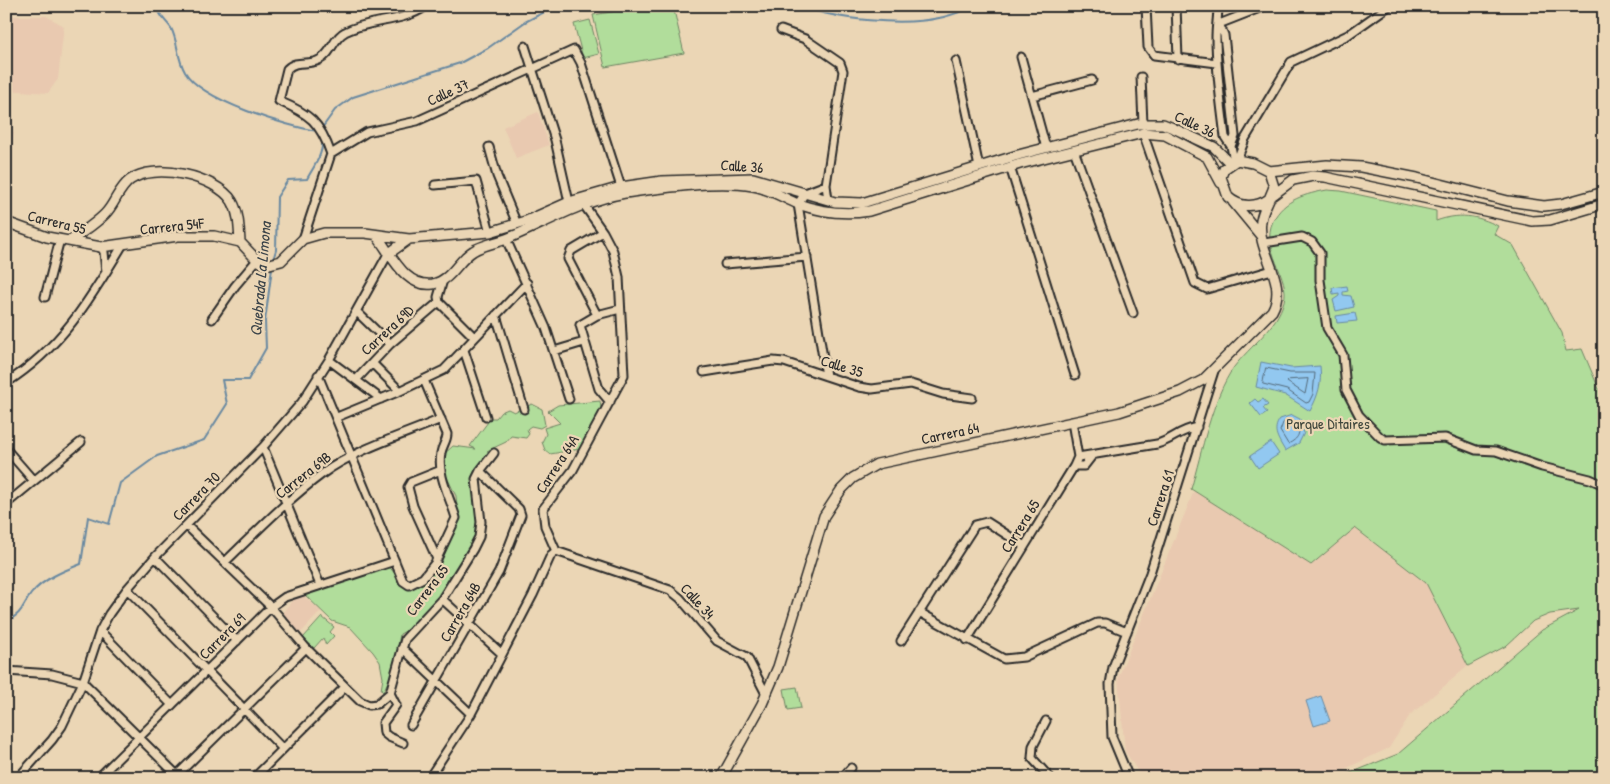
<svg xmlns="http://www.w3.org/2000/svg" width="1610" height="784" font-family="'Patrick Hand',sans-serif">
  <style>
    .built { fill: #e9c9b0 }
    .green { fill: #b1dd9b; stroke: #6e8463 }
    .water { fill: #92c8f0; stroke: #6989a1 }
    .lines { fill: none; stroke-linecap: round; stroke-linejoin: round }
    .shore { stroke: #546a7a; stroke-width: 1 }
    .stream { stroke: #6989a1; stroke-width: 2 }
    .street-casing { stroke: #2b2b2b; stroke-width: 11 }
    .secondary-casing { stroke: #2b2b2b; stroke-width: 12 }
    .street { stroke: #ebd6b5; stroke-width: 7 }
    .secondary { stroke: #ebd6b5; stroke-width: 9 }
    .labels { text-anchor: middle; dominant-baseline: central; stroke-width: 4.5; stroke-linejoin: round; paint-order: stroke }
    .street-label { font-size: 15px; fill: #2b2b2b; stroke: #ebd6b5 }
    .park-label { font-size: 15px; fill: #3f463c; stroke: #ebd6b5 }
    .water-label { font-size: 16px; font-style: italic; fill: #3a4349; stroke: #ebd6b5 }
  </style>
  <rect width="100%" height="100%" fill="#ebd6b5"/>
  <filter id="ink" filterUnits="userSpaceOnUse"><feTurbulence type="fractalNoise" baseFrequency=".02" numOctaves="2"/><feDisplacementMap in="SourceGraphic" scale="10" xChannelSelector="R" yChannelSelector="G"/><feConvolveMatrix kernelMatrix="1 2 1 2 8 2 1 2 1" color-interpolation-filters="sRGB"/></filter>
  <g filter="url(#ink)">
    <path class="built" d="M6,16H46L64,26L58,79L48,93L6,90Z
      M538,112L549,145L516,158L503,127Z
      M6,127L14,132L6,163Z
      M1194,491L1311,565L1354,528L1426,583L1468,666L1410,715L1389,748L1326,778H1142L1125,751L1118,678Z
      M299,592L321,611L297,637L283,612Z"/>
    <path class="green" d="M647,6H673L684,53L605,67L593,15Z
      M590,20L599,54L583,58L574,24Z
      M1327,190L1341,191L1436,211V221C1458,213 1477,215 1498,226L1494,234L1513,245L1562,333L1566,351L1582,349L1604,401V778H1338L1398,754L1542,630L1579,610L1550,614L1533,621L1506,646L1468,666L1426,583L1355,528L1311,565L1191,489C1202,452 1212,398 1234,367C1250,346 1277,328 1284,301C1291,277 1260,249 1273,221C1284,199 1306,194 1327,190Z
      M600,401L601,408L581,449L550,454L545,450L542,442L546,434L544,428L560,423L548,411L558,405Z
      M532,404L542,409L545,425L540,428L531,426L527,429L529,434L526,438L511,436L506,442L487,451L491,452L473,479L472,486L478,503L479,536L439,597L409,629L400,634L394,669L383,692L381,690L383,678L380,662L373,652L350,627L332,621L302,592L388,565L402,583L409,586L438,571L458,518L456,496L445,473L444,454L453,446L476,449L470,446L491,418H496L501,412L508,409L514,412Z
      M322,617L334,627L330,632L334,636L326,645L323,638L314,648L303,638Z
      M797,687L801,708L788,710L784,689Z"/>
    <path class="water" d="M1347,286L1348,291L1343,292V295L1351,296L1354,307L1336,311L1333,300L1339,296V293L1333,294L1332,288Z
      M1355,313L1357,321L1337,323L1336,316Z
      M1261,362L1291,368L1320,366C1322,384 1318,396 1310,411L1285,395L1256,387Z
      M1255,399L1258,402L1263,399L1268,405L1263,408L1267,413L1261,417L1250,403Z
      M1292,415L1300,419L1304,433L1299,443L1285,451C1279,440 1271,431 1280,419Z
      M1271,442L1279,454L1258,468L1250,456Z
      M1321,696L1330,721L1314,726L1306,701Z"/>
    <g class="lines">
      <path class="shore" d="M1266,368L1290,373H1315L1313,394L1309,402L1306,403L1287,390L1263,384Z
        M1308,379L1305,394L1287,382L1289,380Z
        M1288,420L1296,423C1302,433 1298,439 1288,444L1280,431L1283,423Z"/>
      <path class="stream" d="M157,6C160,18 165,19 171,28C178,41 177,59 185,72C201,100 287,127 318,131
        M802,6C835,20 903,26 939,18C951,16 964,10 976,6
        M322,128L335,110L353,97L460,63L488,48L525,22L556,6
        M273,260L276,250L277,197L288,180L307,179C313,168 324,153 322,140
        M6,622C25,611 20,609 31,594C43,579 63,571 81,564L88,517L109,524L120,483L157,456L204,440L227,404L222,380H248L266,348L265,321L272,268
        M1594,778L1604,767"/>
      <g class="street-casing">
        <path id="street" d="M1146,6L1148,47L1154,55L1217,63
          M1176,6L1178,59
          M1218,6C1218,17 1216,26 1216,37C1216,70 1221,104 1225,137L1231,146L1234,161
          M1219,24L1224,35L1235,136L1231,146
          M1219,24L1265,6
          M781,30L805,39L840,63L843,71L826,185L828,200
          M525,46L555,140L569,202
          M1021,57L1046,148
          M956,61L979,167
          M1141,77L1143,124
          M1032,96L1092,80
          M1143,133L1195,283L1207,289L1272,270
          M489,147L497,176L517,224
          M1074,150L1133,313
          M331,154L367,132L417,121L574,50L581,63L621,187
          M1237,160L1245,139L1291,62L1348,35L1389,6
          M1010,167L1075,375
          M435,185L476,181L490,232
          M826,185L805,193L798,204L826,376
          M303,239L331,154C320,122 310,114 279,101L287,69C297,59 308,66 319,60C331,55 333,38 345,32C369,19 403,23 426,6
          M506,239L546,328L569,399
          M1264,243L1302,237L1312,242L1320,253V280L1327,328L1343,355L1346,390L1359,415L1380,437L1385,440L1445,438L1476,450L1496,451L1542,467L1590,479L1604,485
          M101,247L104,252L106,272
          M725,264L807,257
          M443,280L438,297L439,302L474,337
          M45,297L60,239
          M357,312L390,344
          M496,315L524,409
          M597,315L568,259L571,251L603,232
          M212,319L235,286L257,260
          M464,350L486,417
          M554,351L584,342
          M329,360L381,399
          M372,363L400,391
          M704,372L773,361L784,362L859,387L872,389L911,384L943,394L972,398
          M318,375L403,581L409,585L423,578L435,563L456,518C450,497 437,476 441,453C442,446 447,441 447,434L424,380
          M356,380L390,344L439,302
          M6,383C61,348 89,301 122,246
          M610,402L599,389L580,325L597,315L620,309
          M337,417L400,391L444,370L527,283
          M263,447L320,585
          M6,449L33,480
          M1078,457L1157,444C1174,439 1178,431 1197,427
          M1074,466H1084L1091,457
          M6,504L81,442
          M187,526L271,607L306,648L360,701L369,705L377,704L390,693L405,639L442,599L473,549L479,537L481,522L476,479L480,471L494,453
          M556,551L670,590L680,598L717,641L747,657L766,694
          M155,557L237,641
          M437,559L413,506L408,487L411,482L441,470
          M225,562C256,532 287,500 322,474C356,449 401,436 441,419
          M127,589L283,749
          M442,599L502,654
          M919,612L1004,659L1024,657L1097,623H1105L1127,632
          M100,631L172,705
          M967,640L1074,466L1078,457L1072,422
          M901,641L975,525L987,522L1023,545
          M402,648L471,714
          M6,671L52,674L83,682L180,778
          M390,693L396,705L383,723L384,733L389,737L403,743
          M1046,721L1033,746L1032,758L1050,778
          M411,725L499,572L521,515L519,509L480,471
          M175,777L306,648
          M18,778L52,740L62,726L83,682L100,631L109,614L127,589L155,557L263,447L302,402L329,360L388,254
          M98,778L271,607L285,597L395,561
          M254,778L345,687
          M429,778L471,714L533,595L551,555L556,551L545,526L543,509L573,470L624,375L619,277L613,251L603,232L584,205
          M842,778L851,768
          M1129,778L1112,737L1110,684L1113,667L1150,573L1214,371"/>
      </g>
      <g class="secondary-casing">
        <path id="secondary" d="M1237,160L1253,163L1269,171L1274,187L1269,199C1256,208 1240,208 1228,197L1221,177L1224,169Z
          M1269,171L1327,165L1361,167L1417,178L1508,201L1544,206L1561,204L1604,192
          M1273,195L1293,180L1313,176L1325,177L1532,221L1550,220L1604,204
          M1233,202L1261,236
          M6,222L47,237L101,247L178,236H214L240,242L257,260L266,265L281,261L303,239L324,233H365L409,239L490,232L526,221L569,202L621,187L662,181L753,178L835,202L862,203L1018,155L1138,124H1163L1173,128L1214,147L1230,163
          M376,235C391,253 404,288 433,284C452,280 458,260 473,251C484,244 497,243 509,238C547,222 584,200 625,193C661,188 717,180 753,186C770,189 782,197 798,204C821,212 845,215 869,211L1020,164L1143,133L1165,135L1207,157L1221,183
          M71,240C83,232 95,224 105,214C115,204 118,189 130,180C154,162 216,176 232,201C239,213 239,227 240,242
          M388,254L409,239
          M721,778L762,704L778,667L824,516L841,490L853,478L877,464L1119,412L1180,392L1203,380L1272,311C1289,281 1256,252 1261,221C1262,213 1266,206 1269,199"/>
      </g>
      <use href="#street" class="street"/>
      <use href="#secondary" class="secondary"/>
    </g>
  </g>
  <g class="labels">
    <g class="street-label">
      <text transform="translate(448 92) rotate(-25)">Calle 37</text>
      <text transform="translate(1195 124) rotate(25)">Calle 36</text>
      <text transform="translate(742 166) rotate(4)">Calle 36</text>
      <text transform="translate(57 222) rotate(14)">Carrera 55</text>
      <text transform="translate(172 226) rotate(-6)">Carrera 54F</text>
      <text transform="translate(387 330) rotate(-43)">Carrera 69D</text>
      <text transform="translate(842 366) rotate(17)">Calle 35</text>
      <text transform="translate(950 433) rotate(-12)">Carrera 64</text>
      <text transform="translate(557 464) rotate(-57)">Carrera 64A</text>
      <text transform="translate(303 475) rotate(-38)">Carrera 69B</text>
      <text transform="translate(196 496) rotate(-46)">Carrera 70</text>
      <text transform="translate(1160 498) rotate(-72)">Carrera 61</text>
      <text transform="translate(1020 526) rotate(-58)">Carrera 65</text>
      <text transform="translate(427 590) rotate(-53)">Carrera 65</text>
      <text transform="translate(698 601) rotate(47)">Calle 34</text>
      <text transform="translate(460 612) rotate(-60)">Carrera 64B</text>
      <text transform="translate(222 636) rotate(-45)">Carrera 69</text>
    </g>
    <g class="park-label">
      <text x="1328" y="423">Parque Ditaires</text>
    </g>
    <g class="water-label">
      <text transform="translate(260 279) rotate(-85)">Quebrada La Limona</text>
    </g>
  </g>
  <rect width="1610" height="784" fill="none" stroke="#ebd6b5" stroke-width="25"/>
  <rect x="12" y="12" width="1585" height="759" fill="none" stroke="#2b2b2b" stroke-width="2" filter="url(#ink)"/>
</svg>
